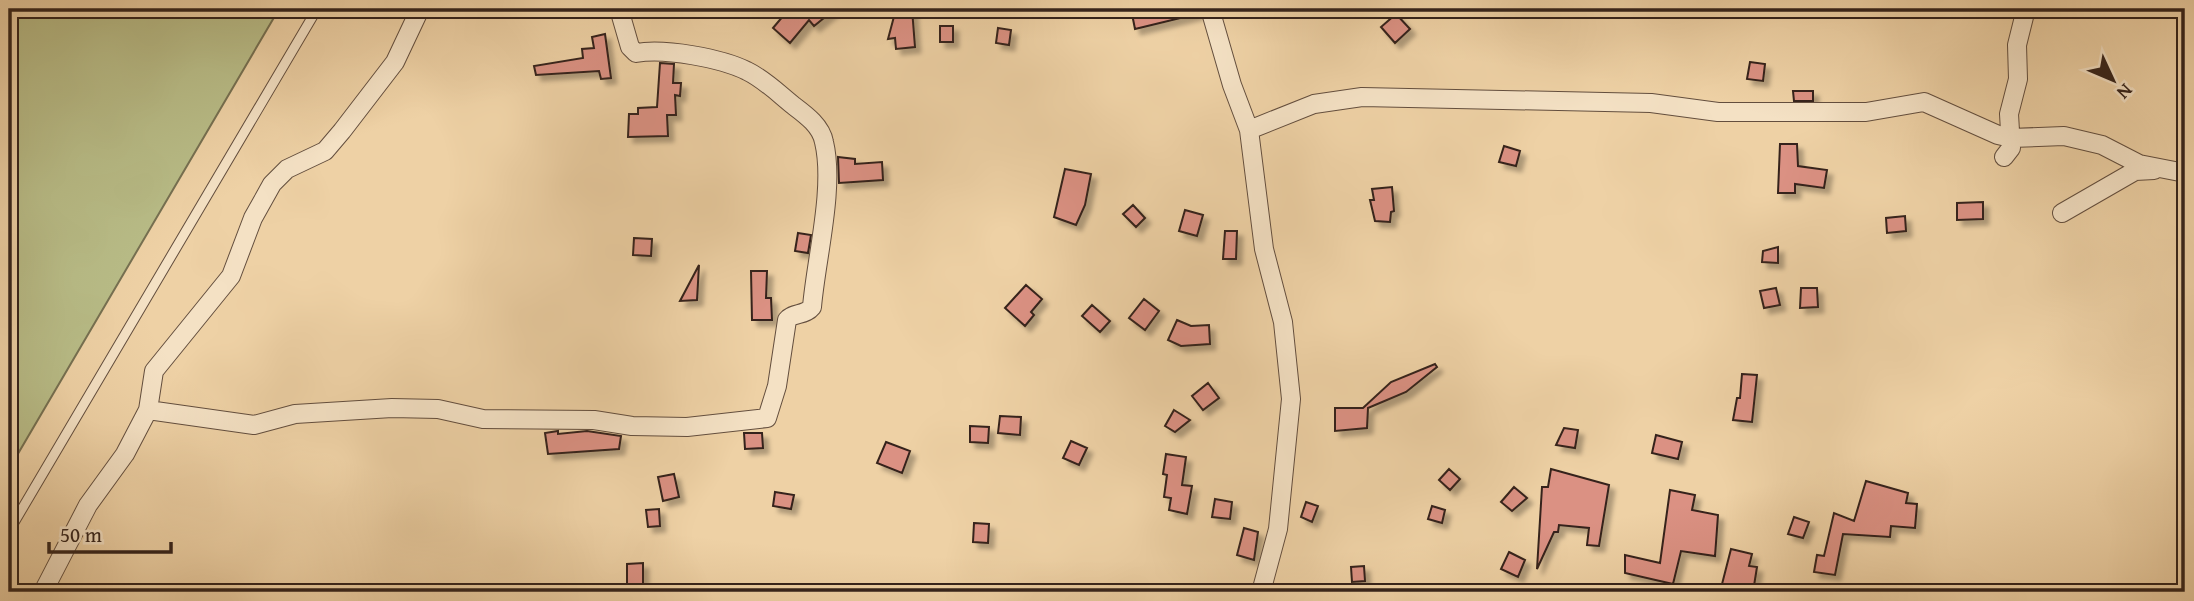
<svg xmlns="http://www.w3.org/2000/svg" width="2194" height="601" font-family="'Gentium Book Plus',serif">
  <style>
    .green { fill: #b8bc87; stroke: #767051; stroke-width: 2 }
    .building { fill: #db9183; stroke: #35231b; stroke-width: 2; filter: url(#shadow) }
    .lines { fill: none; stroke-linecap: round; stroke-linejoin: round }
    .service-casing { stroke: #634e3e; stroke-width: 11 }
    .minor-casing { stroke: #634e3e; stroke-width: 20 }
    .service { stroke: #f4e1c4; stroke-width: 9 }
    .minor { stroke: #f4e1c4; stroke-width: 18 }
  </style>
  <defs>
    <filter id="shadow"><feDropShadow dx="5.5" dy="5.5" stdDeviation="2" flood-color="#0004"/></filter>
  </defs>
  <rect width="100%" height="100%" fill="#eed1a5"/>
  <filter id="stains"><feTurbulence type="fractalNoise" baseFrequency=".00286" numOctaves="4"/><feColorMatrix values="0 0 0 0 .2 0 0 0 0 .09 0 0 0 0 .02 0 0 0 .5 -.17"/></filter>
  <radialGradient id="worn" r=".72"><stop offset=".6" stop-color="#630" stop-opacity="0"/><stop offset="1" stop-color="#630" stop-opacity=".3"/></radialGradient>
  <path class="green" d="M9,9H279L9,469Z"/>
  <path class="building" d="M789,9H835L814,26L809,20L790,43L773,28Z
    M896,9H912L915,47L896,49L895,38L888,39Z
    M1131,9H1197V14L1135,29Z
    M1396,14L1410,29L1395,43L1381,27Z
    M940,26H953V42H940Z
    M998,28L1011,30L1009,45L996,43Z
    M605,34L611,78L601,79L599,71L536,75L534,66L583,58L582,49L594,48L592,37Z
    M1750,62L1765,64L1763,81L1747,79Z
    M660,63L674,64L673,83H681L680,96L675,95L676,115H667L668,136L628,137L629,114H638V108L657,107Z
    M1793,91H1813V101H1794Z
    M1780,144H1797L1798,166L1827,170L1824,188L1795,184V193H1778Z
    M1504,146L1520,151L1516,166L1499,162Z
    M838,157L855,159V164L882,162L883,180L839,183Z
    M1065,169L1091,174L1085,205L1076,225L1054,217Z
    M1392,187L1394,211L1391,212L1390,222L1375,221L1370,200H1374L1372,189Z
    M1983,202V219L1957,220V203Z
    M1133,205L1145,218L1136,227L1123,214Z
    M1185,210L1203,215L1197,236L1179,231Z
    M1905,216L1906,231L1887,233L1886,218Z
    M1225,231H1237L1236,259H1223Z
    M798,233L811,235L808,253L795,251Z
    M634,238L652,239L651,256L633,255Z
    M1778,247V263L1762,262L1763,251Z
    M699,265L697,300L680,301Z
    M751,271H767L766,298H771L772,320H752Z
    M1026,285L1042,299L1031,312L1034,315L1025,326L1005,308Z
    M1776,288L1780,305L1764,308L1760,291Z
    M1801,288H1817L1818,307L1800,308Z
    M1144,299L1159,311L1145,330L1129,318Z
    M1092,305L1110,321L1100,332L1082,316Z
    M1177,320L1191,326L1209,325L1210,344L1181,346L1168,340Z
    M1435,364L1437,367L1406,392L1368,408L1367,428L1335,431V408H1363L1391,382Z
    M1742,374L1757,375L1752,422L1733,420L1737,398H1740Z
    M1208,383L1219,398L1203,410L1192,396Z
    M1174,410L1190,420L1175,432L1165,426Z
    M1000,416L1021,417L1020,435L998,433Z
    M970,426L989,427L988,443L970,442Z
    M1564,428L1578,430L1575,448L1556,445Z
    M558,431V434L587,431L621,436L619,449L548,454L545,433Z
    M744,433H762L763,448L745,449Z
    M1656,435L1682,442L1678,459L1652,453Z
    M1071,441L1087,448L1079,465L1063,458Z
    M886,442L910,451L902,473L877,463Z
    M1166,454L1186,457L1182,485L1192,486L1187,514L1169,510L1171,498L1164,497L1167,475L1163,474Z
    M1449,469L1460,479L1450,490L1439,480Z
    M1551,469L1609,485L1599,546L1587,545L1589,528L1559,525L1558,532H1554L1537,569L1542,487H1548Z
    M674,474L679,497L663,501L658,477Z
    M1866,481L1908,493L1906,503L1917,504L1915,528L1891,526L1890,537L1843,534L1835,575L1814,572L1817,555L1824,556L1834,513L1854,521Z
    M1514,487L1527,498L1512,511L1501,502Z
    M1670,490L1695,495L1692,510L1718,515L1715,556L1681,551L1673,584L1625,573V555L1660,563Z
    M775,492L794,495L791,509L773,506Z
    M1215,499L1232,502L1230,519L1212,517Z
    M1306,502L1318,506L1312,522L1301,517Z
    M1432,506L1445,510L1442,523L1428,519Z
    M659,509L660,526L648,527L646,510Z
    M1794,517L1809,522L1803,538L1788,534Z
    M974,523L989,524L988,543L973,542Z
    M1244,528L1258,532L1254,560L1237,555Z
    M1731,549L1752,554L1749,566L1757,567L1753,592H1720Z
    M1509,552L1525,560L1518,577L1501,569Z
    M643,563V592H627V564Z
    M1364,566L1365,581L1352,582L1351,567Z"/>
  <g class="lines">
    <g class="service-casing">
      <path id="service" d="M9,531L317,9"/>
    </g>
    <g class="minor-casing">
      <path id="minor" d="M1210,9L1232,85L1249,130L1264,249L1283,322L1291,399L1278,529L1261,592
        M1249,130L1314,104L1362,97L1651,103L1718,112H1866L1924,102L1998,135L2011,138L2064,136L2102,145L2139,164L2185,173
        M2004,157L2011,148L2009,114L2018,79L2017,45L2026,9
        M2062,213L2135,171L2154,170
        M148,410L254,425L295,414L392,408L438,409L483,419L594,420L632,426L687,427L767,418L777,386L787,320C793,312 805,316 812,307C816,259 835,188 824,142C821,126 806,115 794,106C779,94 764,79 747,71C721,58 665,48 636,53L630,47L619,9
        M43,592L88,505L125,454L148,410L154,371L231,276L253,218L272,184L287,169L325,151L342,131L395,62L420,9"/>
    </g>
    <use href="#service" class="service"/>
    <use href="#minor" class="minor"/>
  </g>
  <rect width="2194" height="601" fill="none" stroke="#eed1a5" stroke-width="35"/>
  <rect x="10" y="10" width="2173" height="580" fill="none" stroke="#35231b" stroke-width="3.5"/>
  <rect x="18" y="18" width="2159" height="566" fill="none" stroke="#35231b" stroke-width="2"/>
  <g transform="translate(2113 80) rotate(134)" stroke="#f4e1c4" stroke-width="5" paint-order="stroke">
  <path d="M0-5L12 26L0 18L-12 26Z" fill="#35231b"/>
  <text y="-10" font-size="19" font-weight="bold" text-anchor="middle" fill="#35231b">N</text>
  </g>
  <path d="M49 542v10h122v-10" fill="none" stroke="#35231b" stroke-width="3.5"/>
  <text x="60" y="542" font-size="21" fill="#35231b" stroke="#f4e1c4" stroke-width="5" paint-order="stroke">50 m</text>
  <rect width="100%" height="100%" filter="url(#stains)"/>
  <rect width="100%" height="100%" fill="url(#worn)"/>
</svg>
